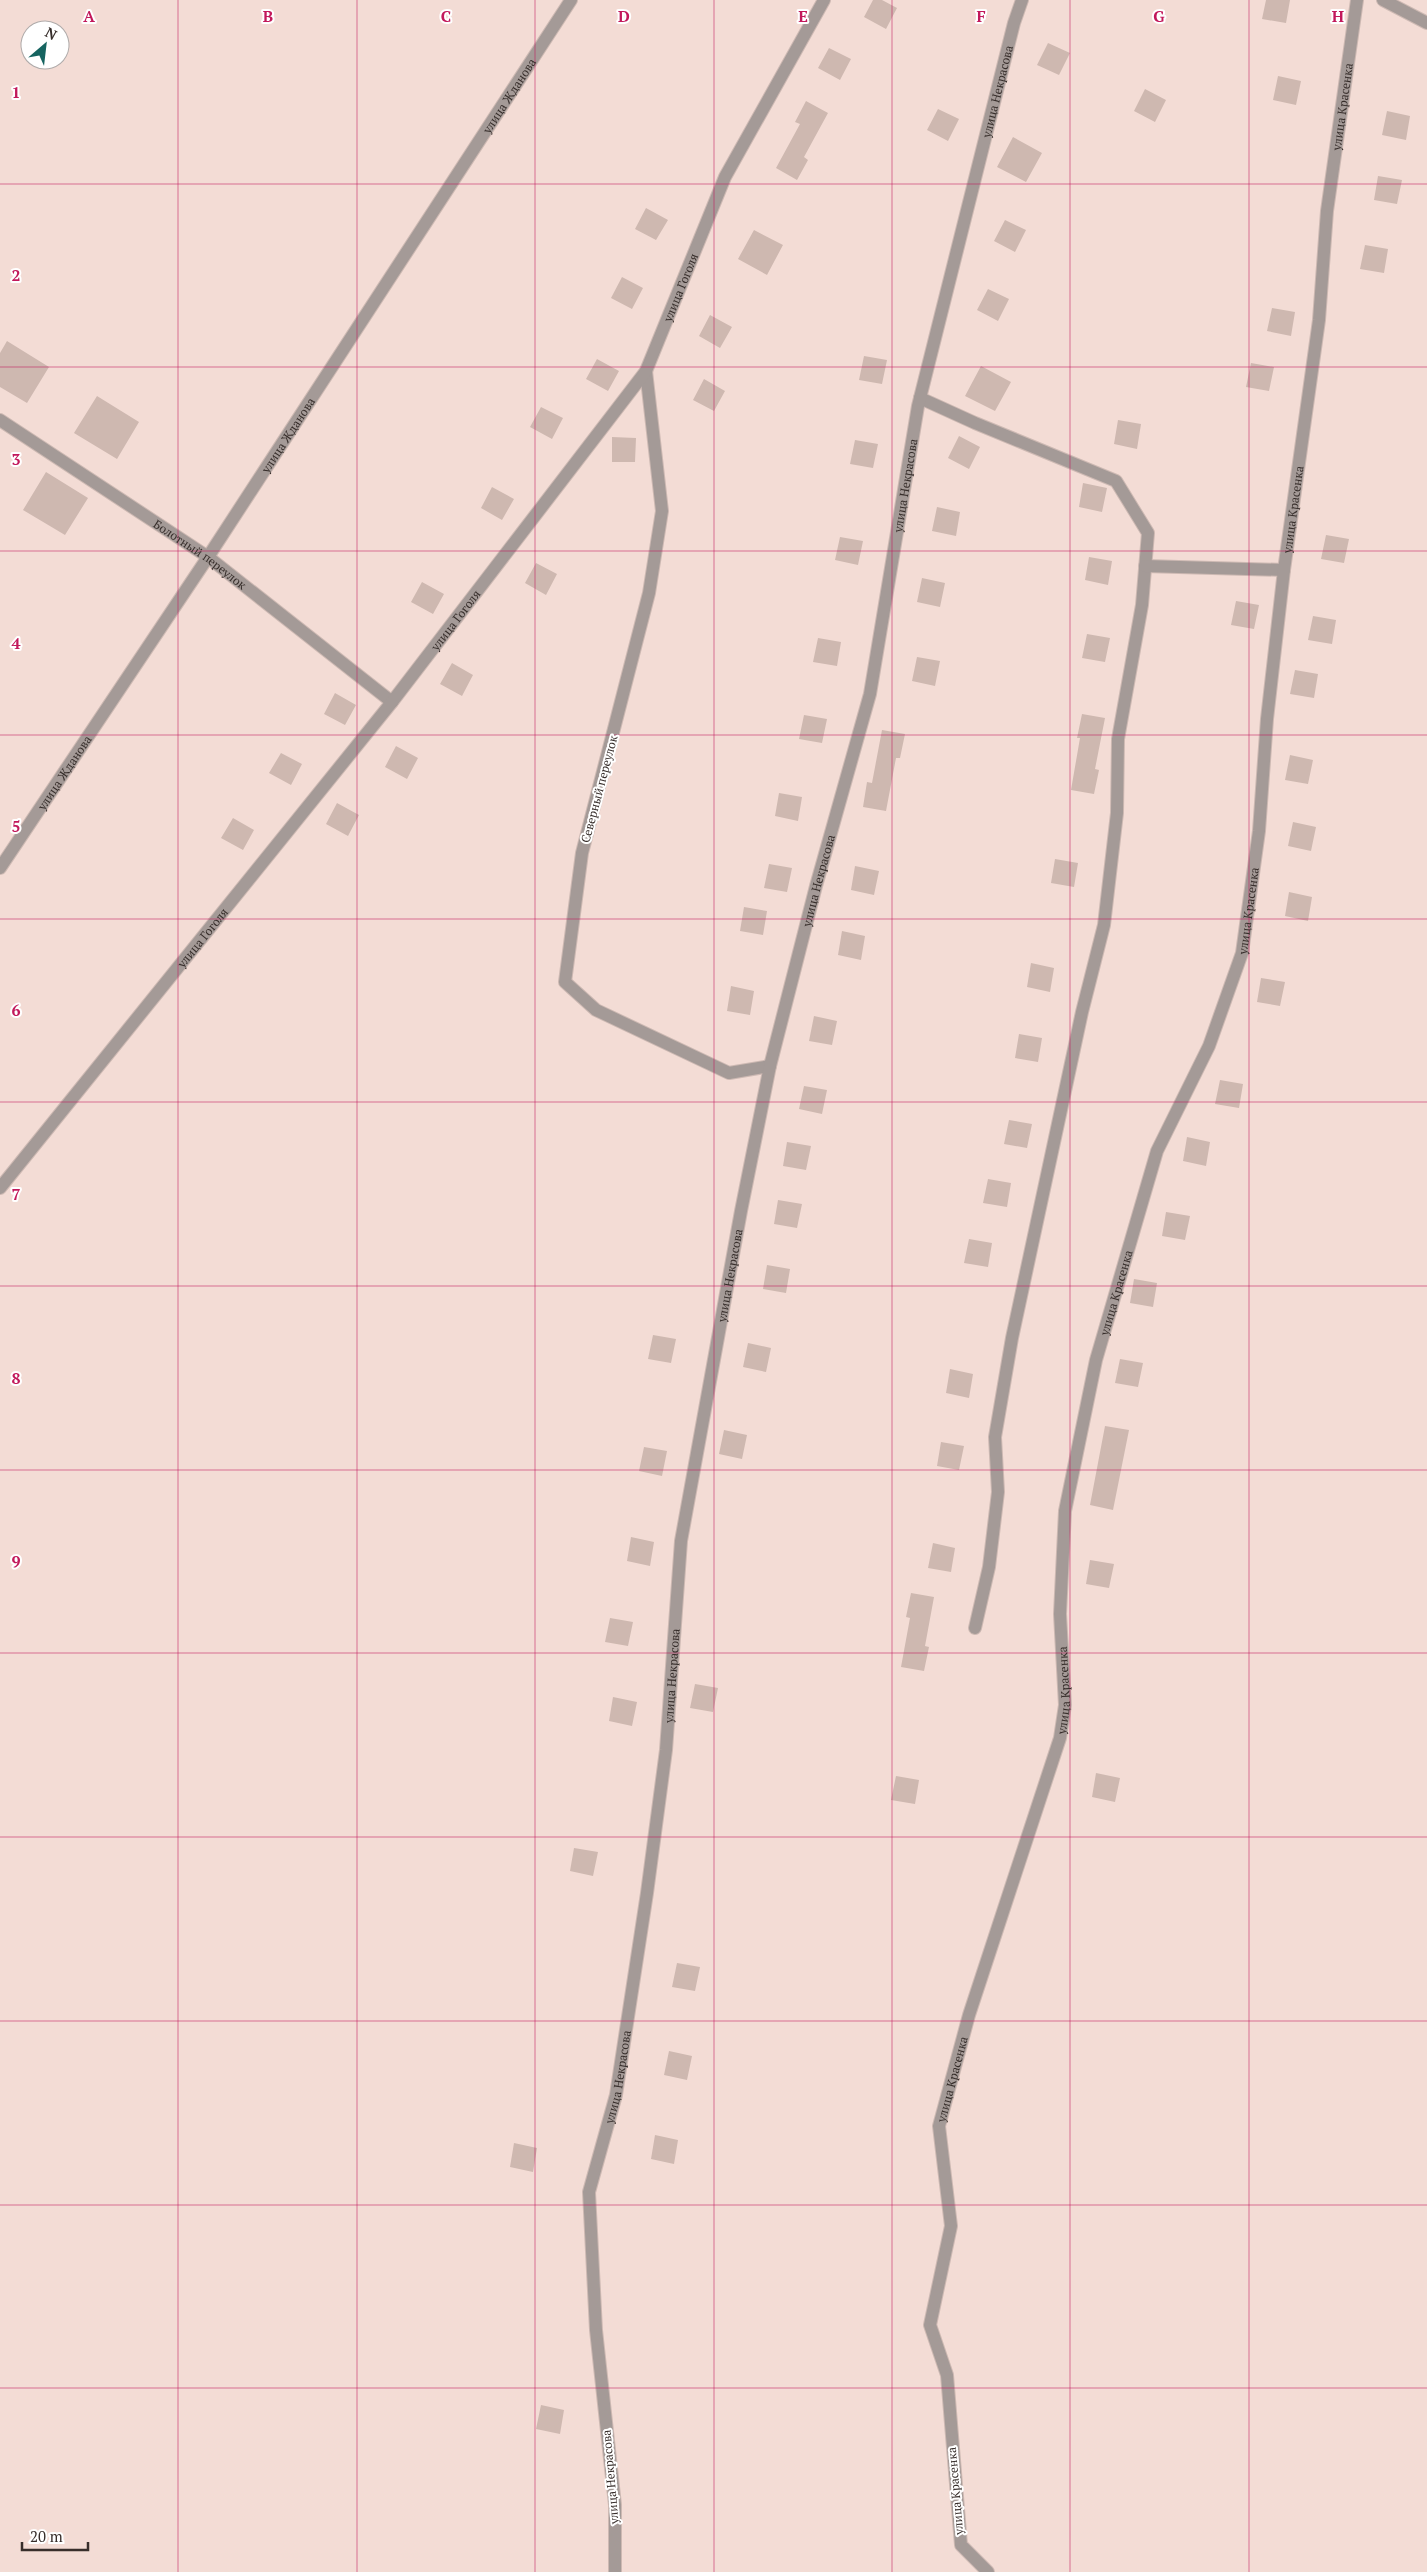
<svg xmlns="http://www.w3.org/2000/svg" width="1427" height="2572" font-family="'PT Serif',serif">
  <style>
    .building { fill: #ceb8b0 }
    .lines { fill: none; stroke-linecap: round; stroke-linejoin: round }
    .minor-casing { stroke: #cdb9b3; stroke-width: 14 }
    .minor { stroke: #a49a97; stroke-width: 12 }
    .grid { fill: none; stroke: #c2185b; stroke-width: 1; stroke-opacity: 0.55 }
    .labels { text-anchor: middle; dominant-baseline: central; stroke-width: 4; stroke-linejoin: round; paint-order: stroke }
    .street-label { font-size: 12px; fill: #372e2b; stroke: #fff }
    .grid-label { font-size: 16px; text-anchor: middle; font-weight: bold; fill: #c2185b; stroke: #fff; stroke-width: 4; stroke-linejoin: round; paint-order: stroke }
  </style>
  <rect width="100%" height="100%" fill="#f3dcd5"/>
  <path class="building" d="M873,0H882L897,8L886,29L864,17Z
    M1266,0H1290L1286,23L1262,19Z
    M1048,43L1070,53L1059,75L1037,65Z
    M829,48L851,59L840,80L818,68Z
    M1278,76L1301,81L1296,105L1273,100Z
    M1145,89L1166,100L1155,122L1134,111Z
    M806,101L828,113L804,157L808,160L797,180L776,168L800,124L795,122Z
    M938,109L959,119L948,141L927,130Z
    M1387,111L1410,116L1406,140L1382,135Z
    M1013,137L1042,153L1026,182L997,167Z
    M1378,176L1402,180L1397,204L1374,200Z
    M646,208L668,220L656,240L635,229Z
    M1005,220L1026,230L1015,252L994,241Z
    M754,230L783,245L767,275L738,259Z
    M1365,245L1388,249L1384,273L1360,269Z
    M622,277L643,288L632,309L611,298Z
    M988,289L1009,299L998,321L977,310Z
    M1272,308L1295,312L1291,336L1267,331Z
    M710,315L732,327L720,348L699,336Z
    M7,341L49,367L27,403L0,387V353Z
    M864,356L887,360L882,384L859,380Z
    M597,359L619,371L608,391L586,379Z
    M1251,363L1274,367L1269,391L1246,387Z
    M981,366L1011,382L995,411L965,396Z
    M704,379L725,391L714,411L693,400Z
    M97,396L139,422L117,459L74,433Z
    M541,407L563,418L552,439L530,427Z
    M1118,420L1141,424L1137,449L1114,444Z
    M959,436L980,447L969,469L948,458Z
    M612,437L636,438L635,462H612Z
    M855,440L878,444L873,468L850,464Z
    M46,472L88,498L65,535L23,510Z
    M1083,483L1107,488L1102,512L1079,507Z
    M492,487L514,499L502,520L481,508Z
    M937,507L960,512L956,536L932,531Z
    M1326,535L1349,539L1344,563L1321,559Z
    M840,537L863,541L858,565L835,560Z
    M1089,557L1112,561L1108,585L1085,580Z
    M536,563L557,574L546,595L525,583Z
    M922,578L945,583L940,607L917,602Z
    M422,582L444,594L433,614L411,602Z
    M1236,601L1259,605L1254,629L1231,625Z
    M1313,616L1336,620L1332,644L1308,640Z
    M1087,634L1110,638L1105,662L1082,658Z
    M818,638L841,642L837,666L813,662Z
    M917,657L940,661L935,686L912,681Z
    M452,663L473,675L462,696L440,684Z
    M1295,670L1318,674L1314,698L1290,694Z
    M335,693L356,705L345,725L324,714Z
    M1082,714L1105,718L1095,769L1099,770L1094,794L1071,790L1080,738H1077Z
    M804,715L827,719L822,743L799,739Z
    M882,730L905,734L900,758H896L886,811L863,807L867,782L872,783Z
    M396,746L418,758L407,779L385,767Z
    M281,753L302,764L291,785L269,773Z
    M1290,755L1313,760L1308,784L1285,780Z
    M779,793L802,797L798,821L775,816Z
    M337,803L359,815L348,836L326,824Z
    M233,818L254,830L243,850L221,838Z
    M1293,822L1316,827L1311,851L1288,846Z
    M1055,859L1078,863L1074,887L1051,883Z
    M769,864L792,868L787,892L764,888Z
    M855,866L879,871L874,895L851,890Z
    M1289,892L1312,897L1308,921L1285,916Z
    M744,907L767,911L763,935L740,931Z
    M842,931L865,936L861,960L838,955Z
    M1031,963L1054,968L1050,992L1027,987Z
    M1261,978L1285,982L1280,1006L1257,1002Z
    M731,986L754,991L750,1015L727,1011Z
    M814,1016L837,1021L832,1045L809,1041Z
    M1019,1034L1042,1038L1038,1062L1015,1058Z
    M1220,1080L1243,1084L1239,1108L1215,1104Z
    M804,1086L827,1090L822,1114L799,1109Z
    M1009,1120L1032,1124L1027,1148L1004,1144Z
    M1187,1137L1210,1142L1206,1166L1183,1161Z
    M787,1142L811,1146L806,1170L783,1166Z
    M988,1179L1011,1183L1007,1207L983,1203Z
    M778,1200L802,1204L797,1228L774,1224Z
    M1166,1212L1190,1216L1185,1240L1162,1236Z
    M969,1239L992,1243L988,1267L964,1263Z
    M767,1265L790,1269L786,1293L763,1289Z
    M1134,1279L1157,1283L1153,1307L1130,1303Z
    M653,1335L676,1339L671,1363L648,1359Z
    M748,1343L771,1348L766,1372L743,1367Z
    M1120,1359L1143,1363L1138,1387L1115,1383Z
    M950,1369L973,1374L969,1398L946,1393Z
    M1105,1426L1129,1430L1113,1510L1090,1505Z
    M724,1430L747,1435L742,1459L719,1454Z
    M941,1442L964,1446L959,1470L937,1466Z
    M644,1447L667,1451L662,1476L639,1471Z
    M631,1537L654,1542L650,1566L627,1561Z
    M933,1543L955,1548L951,1572L928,1568Z
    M1090,1560L1114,1564L1109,1588L1086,1584Z
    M911,1593L934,1597L925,1646L929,1647L924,1671L901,1667L910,1618L906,1617Z
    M610,1618L633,1622L628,1646L605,1642Z
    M695,1684L718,1688L713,1712L690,1708Z
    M613,1697L637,1702L632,1726L609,1721Z
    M1096,1773L1120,1778L1115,1802L1092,1797Z
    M896,1776L919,1780L915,1804L891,1800Z
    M574,1848L598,1852L593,1876L570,1871Z
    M677,1963L700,1967L695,1991L672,1987Z
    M669,2051L692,2056L687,2080L664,2075Z
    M655,2135L678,2140L674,2164L651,2159Z
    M514,2143L537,2148L533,2172L510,2167Z
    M541,2405L564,2410L560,2434L536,2429Z"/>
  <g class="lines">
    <g class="minor-casing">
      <g id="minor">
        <path d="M1383,0L1427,23"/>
        <path d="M646,371L662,511L649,593L582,853L565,982L596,1010L729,1073L770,1066"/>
        <path d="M920,398L975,423L1116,481L1148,533L1142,605L1118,739L1117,813L1104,925L1082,1012L1012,1338L995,1437L998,1492L989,1567L975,1628"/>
        <path id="s1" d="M0,420L208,557L392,702"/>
        <path d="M1145,566L1284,570"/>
        <path id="s2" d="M0,868L208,557L571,0"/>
        <path id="s3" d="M0,1188L392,702L646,371L725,177L824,0"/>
        <path id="s4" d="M615,2572V2505L596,2330L589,2192L616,2095L647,1893L666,1750L681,1541L741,1211L770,1066L816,886L870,694L918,406L1014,23L1022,0"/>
        <path id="s5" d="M988,2572L961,2545L947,2375L930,2325L951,2226L939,2126L969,2015L1060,1738L1065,1705L1060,1614L1065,1511L1096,1360L1157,1151L1209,1046L1242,953L1259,831L1267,719L1284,570L1319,320L1327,211L1357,0"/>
      </g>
    </g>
    <use href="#minor" class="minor"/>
  </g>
  <path class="grid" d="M178,0V2572M357,0V2572M535,0V2572M714,0V2572M892,0V2572M1070,0V2572M1249,0V2572M0,184H1427M0,367H1427M0,551H1427M0,735H1427M0,919H1427M0,1102H1427M0,1286H1427M0,1470H1427M0,1653H1427M0,1837H1427M0,2021H1427M0,2205H1427M0,2388H1427"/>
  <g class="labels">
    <g class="street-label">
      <text stroke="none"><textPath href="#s4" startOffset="2525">улица Некрасова</textPath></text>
      <text stroke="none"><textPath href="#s2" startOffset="925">улица Жданова</textPath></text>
      <text stroke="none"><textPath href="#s5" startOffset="2538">улица Красенка</textPath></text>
      <text stroke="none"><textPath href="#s3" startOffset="1132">улица Гоголя</textPath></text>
      <text stroke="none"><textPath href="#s2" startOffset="520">улица Жданова</textPath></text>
      <text stroke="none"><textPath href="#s4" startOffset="2120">улица Некрасова</textPath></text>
      <text stroke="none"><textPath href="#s5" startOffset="2132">улица Красенка</textPath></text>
      <text stroke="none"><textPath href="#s1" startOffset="241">Болотный переулок</textPath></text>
      <text stroke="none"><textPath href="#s3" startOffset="728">улица Гоголя</textPath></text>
      <text stroke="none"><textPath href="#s2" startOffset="115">улица Жданова</textPath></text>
      <text transform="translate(599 789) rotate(-75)">Северный переулок</text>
      <text stroke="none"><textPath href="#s4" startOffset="1715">улица Некрасова</textPath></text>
      <text stroke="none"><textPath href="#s5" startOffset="1728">улица Красенка</textPath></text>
      <text stroke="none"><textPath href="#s3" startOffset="322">улица Гоголя</textPath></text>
      <text stroke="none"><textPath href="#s4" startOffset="1310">улица Некрасова</textPath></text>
      <text stroke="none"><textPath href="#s5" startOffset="1322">улица Красенка</textPath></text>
      <text stroke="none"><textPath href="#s4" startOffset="905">улица Некрасова</textPath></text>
      <text stroke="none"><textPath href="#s5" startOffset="918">улица Красенка</textPath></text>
      <text stroke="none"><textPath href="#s4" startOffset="500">улица Некрасова</textPath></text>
      <text stroke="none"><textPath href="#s5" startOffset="512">улица Красенка</textPath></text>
      <text transform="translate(610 2477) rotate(-95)">улица Некрасова</text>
      <text transform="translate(955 2491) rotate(-95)">улица Красенка</text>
    </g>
  </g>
  <g class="grid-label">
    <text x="89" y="22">A</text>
    <text x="268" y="22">B</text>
    <text x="446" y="22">C</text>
    <text x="624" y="22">D</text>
    <text x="803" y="22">E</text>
    <text x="981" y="22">F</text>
    <text x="1159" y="22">G</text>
    <text x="1338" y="22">H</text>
    <text x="16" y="98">1</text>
    <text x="16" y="281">2</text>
    <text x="16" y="465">3</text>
    <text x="16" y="649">4</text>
    <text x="16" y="832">5</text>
    <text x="16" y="1016">6</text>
    <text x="16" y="1200">7</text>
    <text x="16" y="1384">8</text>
    <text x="16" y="1567">9</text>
  </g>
  <g transform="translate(45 45) rotate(28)"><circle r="24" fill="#ffffff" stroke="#afabaa"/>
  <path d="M0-4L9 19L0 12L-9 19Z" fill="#166460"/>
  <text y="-8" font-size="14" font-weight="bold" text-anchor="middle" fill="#372e2b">N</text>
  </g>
  <path d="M22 2542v8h66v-8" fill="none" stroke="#372e2b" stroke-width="2.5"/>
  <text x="30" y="2542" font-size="15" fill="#372e2b" stroke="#ffffff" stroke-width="4" paint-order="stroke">20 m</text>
</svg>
